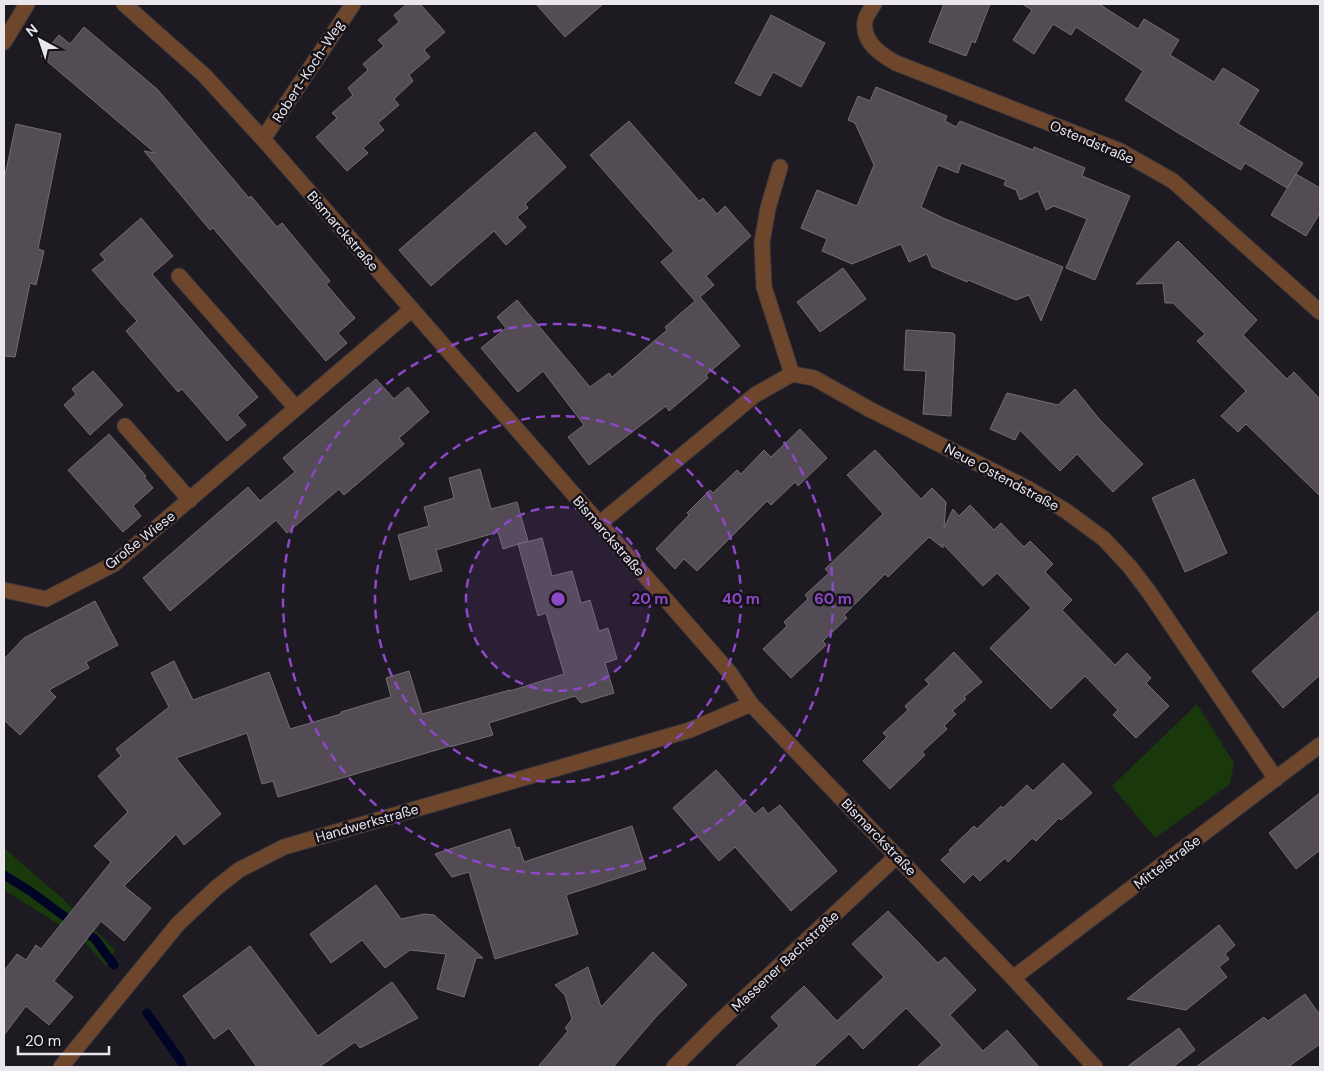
<svg xmlns="http://www.w3.org/2000/svg" width="1324" height="1071" font-family="'DM Sans',sans-serif">
  <style>
    .green { fill: #19380b }
    .lines { fill: none; stroke-linecap: round; stroke-linejoin: round }
    .stream { stroke: #000525; stroke-width: 9 }
    .building { fill: #534c54; stroke: #746c74 }
    .minor-casing { stroke: #3a373e; stroke-width: 17 }
    .minor { stroke: #6e462b; stroke-width: 15 }
    .ring { fill: none; stroke: #8c48c6; stroke-width: 2.5; stroke-dasharray: 9 6 }
    .labels { text-anchor: middle; dominant-baseline: central; stroke-width: 5; stroke-linejoin: round; paint-order: stroke }
    .street-label { font-size: 14px; fill: #e9e6ec; stroke: #151119 }
    .centre { fill: #8c48c6; stroke: #151119; stroke-width: 2.5 }
    .ring-label { font-size: 15px; text-anchor: middle; font-weight: bold; fill: #8c48c6; stroke: #151119; stroke-width: 5; stroke-linejoin: round; paint-order: stroke }
  </style>
  <rect width="100%" height="100%" fill="#1e1a22"/>
  <path class="green" d="M1197,704L1234,763L1230,784L1155,838L1112,786Z
    M4,848L62,898L115,950L106,966L81,938L4,890Z"/>
  <g class="lines">
    <path class="stream" d="M4,875L30,891L95,939L114,965
      M147,1013L180,1060L183,1067"/>
  </g>
  <path class="building" d="M407,4H420L445,32L424,50L430,57L409,75L413,81L394,99L399,105L378,123L384,130L363,148L368,153L347,171L316,137L337,118L332,113L353,95L348,88L368,70L363,64L384,46L378,40L399,22L394,15Z
    M536,4H603L565,37Z
    M944,4H990L975,43L972,41L966,56L929,42Z
    M1022,4H1099L1138,29L1144,19L1179,40L1170,55L1214,82L1223,68L1259,90L1238,124L1303,163L1287,188L1245,163L1241,170L1175,131L1125,100L1143,71L1076,27L1071,35L1053,24L1034,54L1013,40L1032,10Z
    M771,15L825,43L801,87L773,72L760,96L735,83Z
    M84,27L158,90L249,198L251,196L277,227L282,223L330,281L326,284L355,318L338,333L347,343L326,361L213,228L210,230L144,151L155,153L41,56L59,35L70,44Z
    M876,87L947,116L945,121L956,127L960,121L1033,150L1034,147L1085,168L1082,176L1130,196L1095,280L1066,268L1087,219L1054,206L1046,210L1038,191L1020,200L1016,190L1004,185L1006,180L961,163L958,173L938,165L921,207L943,218L1063,267L1041,321L1029,295L1016,300L968,280L967,282L932,267L927,254L909,262L901,244L852,264L822,251L827,239L801,228L817,190L857,206L874,165L855,123L848,120L858,96L870,101Z
    M629,121L699,201L703,198L717,214L725,206L751,236L706,276L714,285L700,297L740,346L706,375L708,378L669,411L666,406L589,465L568,437L584,425L543,371L518,392L481,348L506,328L497,317L517,300L590,387L609,373L612,377L667,330L665,327L695,301L661,262L674,251L590,155Z
    M16,124L61,134L38,249L44,251L36,285L30,283L15,357L4,356V180Z
    M535,132L566,167L525,204L528,208L517,217L526,227L506,245L494,231L431,286L399,250Z
    M1296,174L1320,188V213L1306,236L1271,215Z
    M141,218L173,256L152,274L258,397L237,415L246,425L227,441L182,389L178,392L126,331L137,321L92,270L105,260L100,254Z
    M1178,241L1257,320L1243,335L1287,379L1294,372L1320,399V496L1246,424L1238,432L1221,416L1246,391L1197,341L1205,334L1173,303H1165L1163,283L1136,284Z
    M843,268L866,299L820,332L797,302Z
    M906,330L953,333L955,335L951,416L923,414L926,371L904,370Z
    M93,371L123,405L90,435L64,405L76,394L72,389Z
    M376,379L394,399L408,387L429,412L399,438L404,444L344,495L339,489L287,533L276,520L170,611L143,578L248,487L260,501L295,472L283,458Z
    M1075,389L1100,420L1143,464L1113,492L1077,454L1060,471L1020,430L1015,440L990,429L1007,393L1058,405Z
    M800,429L827,458L798,486L795,482L771,505L767,501L697,571L684,559L675,569L656,549L689,515L687,513L710,490L713,493L737,470L741,474L764,450L771,457Z
    M109,434L146,476L144,477L153,488L133,506L141,516L123,532L68,470Z
    M875,450L921,499L932,488L946,502L944,528L953,509L959,516L970,505L994,530L1001,523L1024,547L1030,541L1053,564L1045,572L1072,600L1062,610L1115,665L1127,653L1151,678L1146,683L1169,706L1136,738L1113,715L1118,710L1085,676L1051,709L990,648L1031,608L997,573L983,586L943,544V548L929,537L888,577L885,574L844,615L847,618L823,641L826,645L791,678L763,649L787,626L784,622L808,599L805,595L829,573L825,569L883,514L847,475Z
    M480,469L491,509L517,502L528,541L503,549L498,532L436,550L442,571L410,580L398,535L429,526L424,507L454,498L449,478Z
    M1194,479L1227,553L1185,572L1152,498Z
    M542,538L552,576L572,571L581,603L590,600L599,631L608,628L617,659L605,663L614,693L581,703L575,696L489,723L493,735L450,747V746L278,797L273,781L262,784L247,733L176,758L221,814L184,845L176,834L124,886L151,908L124,941L101,921L54,981L73,997L49,1025L26,1006L4,1035V971L17,954L26,960L36,945L41,949L111,862L94,846L128,812L98,776L121,756L116,749L169,707L151,673L174,661L193,700L269,672L290,729L341,714V712L391,697L386,678L409,671L422,714L510,690V691L564,674L546,613L538,616L518,544Z
    M95,601L118,645L86,662L89,668L49,690L56,697L20,735L4,720V659L24,638Z
    M1320,610V675L1283,708L1252,671Z
    M954,652L982,682L964,697L966,699L952,711L956,714L944,726L947,729L922,752L925,755L890,789L863,761L887,737L883,733L908,710L905,706L929,684L925,680Z
    M1063,763L1092,793L1061,820L1059,818L1036,841L1032,838L1008,862L1005,858L980,881L973,874L964,883L941,860L951,851L949,850L974,826L977,829L1001,806L1003,808L1027,785L1033,791Z
    M716,770L755,814L763,807L768,814L780,805L837,871L791,911L735,847L719,861L673,808Z
    M1320,793V850L1296,869L1269,833Z
    M632,826L646,869L566,895L578,934L495,959L469,872L452,877L435,854L510,829L516,848L519,847L524,862Z
    M376,885L401,919L424,914L434,915L483,958H476L464,997L437,989L446,954L410,950L385,968L362,940L331,963L310,934Z
    M888,911L938,963L945,957L976,990L950,1015L983,1051L1007,1030L1039,1067H917L942,1045L906,1008L863,1049L849,1034L813,1067H735L779,1026L771,1017L804,986L837,1021L884,977L852,944Z
    M1219,925L1235,945L1225,954L1229,959L1219,967L1227,977L1186,1010L1127,999Z
    M250,946L318,1036L392,982L418,1018L360,1048L355,1042L319,1067H257L229,1028L214,1039L183,996Z
    M653,952L687,985L655,1018L613,1067H538L568,1031L565,1028L572,1019L565,995L555,985L588,967L601,1007Z
    M1305,994L1320,1015V1044L1288,1067H1196L1264,1017L1268,1021Z
    M1179,1028L1195,1050L1173,1067H1127Z"/>
  <g class="lines">
    <g class="minor-casing">
      <path id="minor" d="M124,4L204,75L263,139L730,673L751,704L1013,978L1095,1067
        M874,4C871,9 866,15 865,21C862,42 880,54 896,63L1120,151L1173,181L1320,312
        M4,42L27,4
        M263,139L353,4
        M780,167L768,208L762,242L764,287L792,374
        M179,276L296,408
        M125,426L190,500
        M599,524L755,395L792,374L814,378L869,409L1027,488L1066,511L1104,539L1130,567L1149,592L1276,779
        M4,590L46,599L114,564L411,310
        M1013,978L1320,745
        M61,1067L178,924L216,888L239,870L284,847L690,730L751,704
        M674,1067L719,1022L897,856"/>
    </g>
    <use href="#minor" class="minor"/>
  </g>
  <circle cx="558" cy="599" r="92" fill="#8c48c6" fill-opacity=".12"/>
  <g class="ring">
    <circle cx="558" cy="599" r="92"/>
    <circle cx="558" cy="599" r="183"/>
    <circle cx="558" cy="599" r="275"/>
  </g>
  <g class="labels">
    <g class="street-label">
      <text transform="translate(308 71) rotate(-57)">Robert-Koch-Weg</text>
      <text transform="translate(1092 142) rotate(23)">Ostendstraße</text>
      <text transform="translate(343 231) rotate(49)">Bismarckstraße</text>
      <text transform="translate(1002 477) rotate(28)">Neue Ostendstraße</text>
      <text transform="translate(609 536) rotate(49)">Bismarckstraße</text>
      <text transform="translate(140 540) rotate(-38)">Große Wiese</text>
      <text transform="translate(367 823) rotate(-16)">Handwerkstraße</text>
      <text transform="translate(879 837) rotate(46)">Bismarckstraße</text>
      <text transform="translate(1167 862) rotate(-37)">Mittelstraße</text>
      <text transform="translate(785 961) rotate(-43)">Massener Bachstraße</text>
    </g>
  </g>
  <circle cx="558" cy="599" r="8" class="centre"/>
  <g class="ring-label">
    <text x="650" y="604">20 m</text>
    <text x="741" y="604">40 m</text>
    <text x="833" y="604">60 m</text>
  </g>
  <rect width="1324" height="1071" fill="none" stroke="#e9e6ec" stroke-width="10"/>
  <g transform="translate(40 40) rotate(320)" stroke="#151119" stroke-width="4" paint-order="stroke">
  <path d="M0-4L9 19L0 12L-9 19Z" fill="#e9e6ec"/>
  <text y="-8" font-size="14" font-weight="bold" text-anchor="middle" fill="#e9e6ec">N</text>
  </g>
  <path d="M18 1046v8h91v-8" fill="none" stroke="#e9e6ec" stroke-width="2.5"/>
  <text x="25" y="1046" font-size="15" fill="#e9e6ec" stroke="#151119" stroke-width="4" paint-order="stroke">20 m</text>
</svg>
